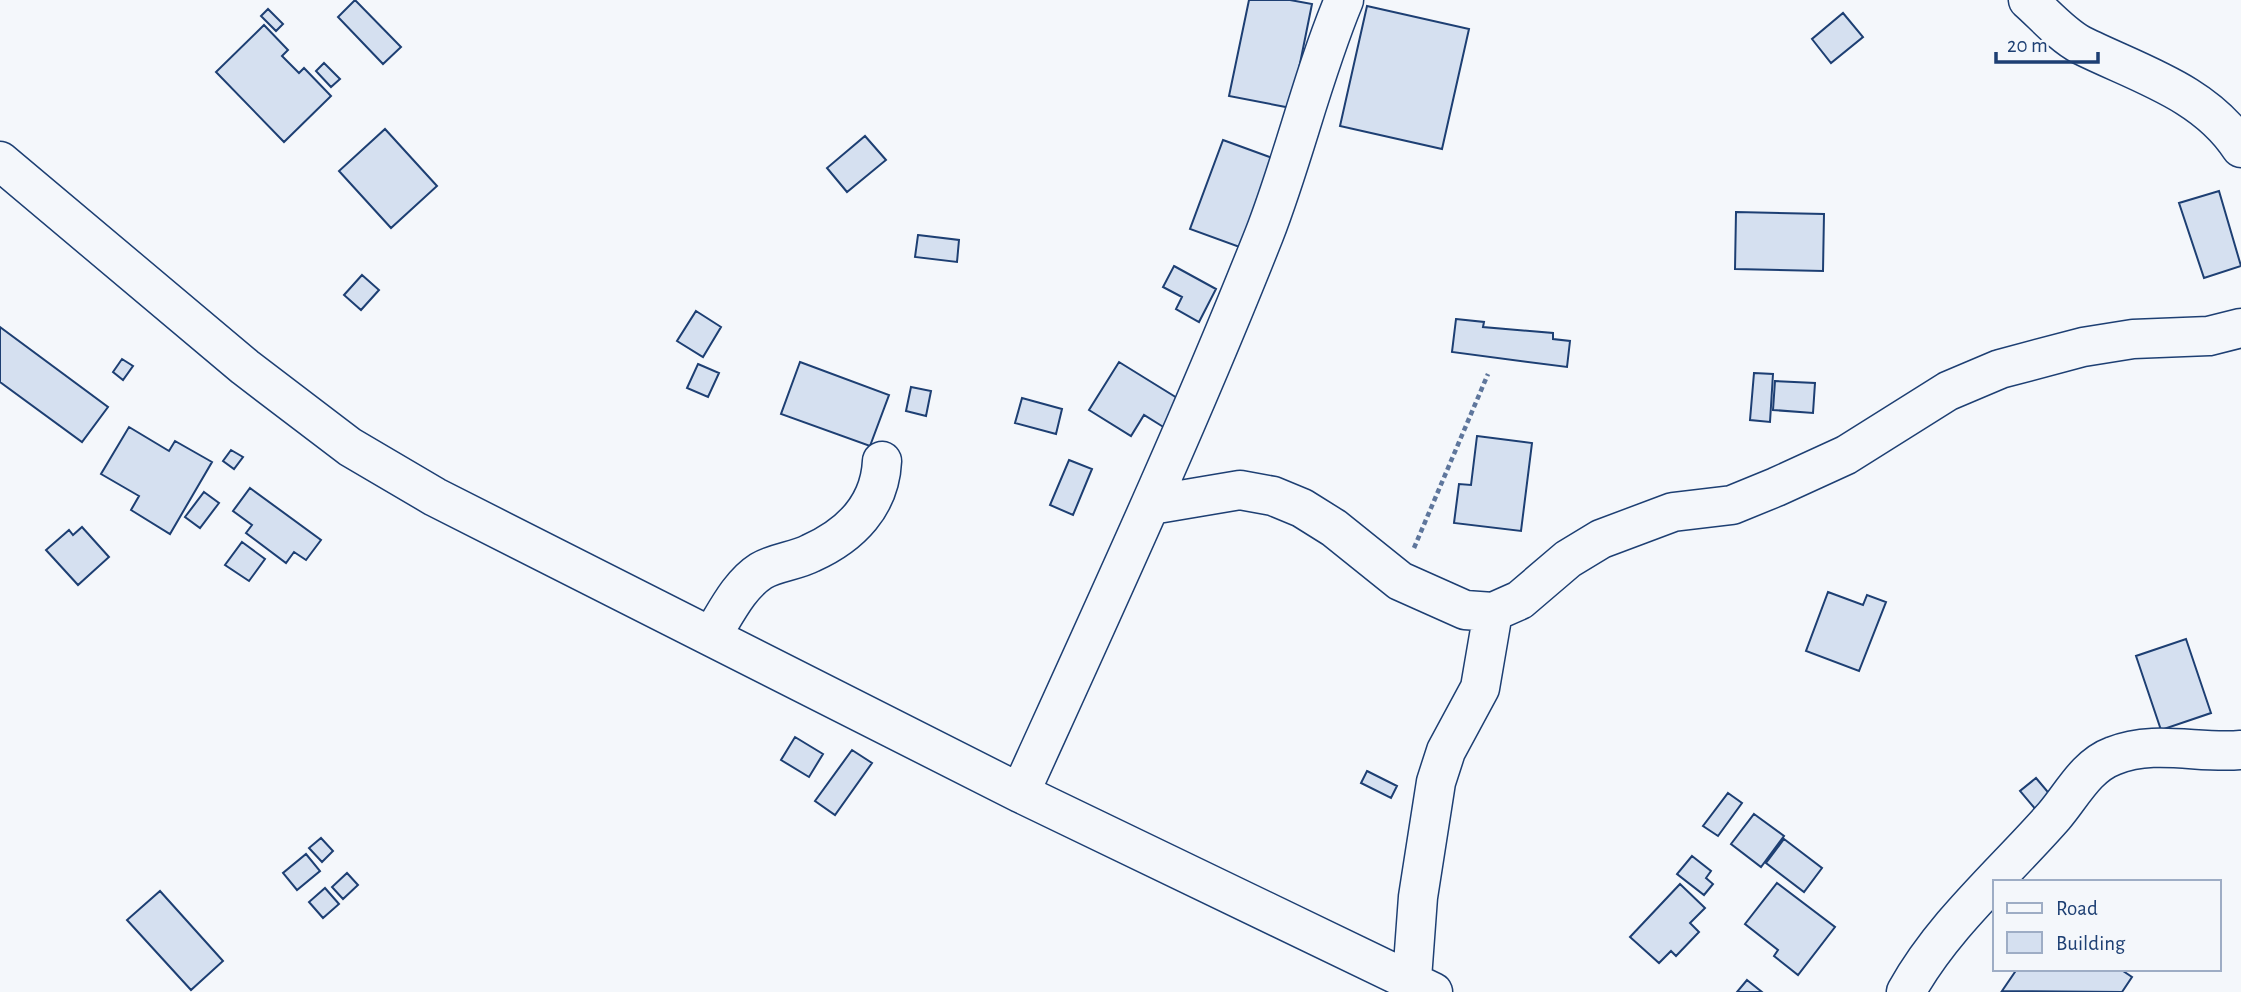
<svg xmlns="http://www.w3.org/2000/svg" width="2241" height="992" font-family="'Alegreya Sans',sans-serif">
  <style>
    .building { fill: #d5e0f0; stroke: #1d3f73; stroke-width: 2 }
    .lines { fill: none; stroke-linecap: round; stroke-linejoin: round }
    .minor-casing { stroke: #1d3f73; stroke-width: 41 }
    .path { stroke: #5e769c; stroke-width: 4.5; stroke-dasharray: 5 3.5; stroke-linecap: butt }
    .minor { stroke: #f4f7fb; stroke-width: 38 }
  </style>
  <rect width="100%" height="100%" fill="#f4f7fb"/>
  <path class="building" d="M355,0L401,47L383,64L338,17Z
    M1249,0H1290L1312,4L1291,108L1229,96Z
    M1367,6L1469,29L1442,149L1340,126Z
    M268,9L283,24L276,31L261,16Z
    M1843,13L1863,37L1831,63L1812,39Z
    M264,25L288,50L282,56L299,73L304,68L331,96L284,142L216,72Z
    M324,63L340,79L331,87L316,71Z
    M385,129L437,186L391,228L339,171Z
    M865,136L886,160L847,192L827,168Z
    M1223,140L1278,160L1245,249L1190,229Z
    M2219,191L2241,266L2204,278L2179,203Z
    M1736,212L1824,214L1823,271L1735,269Z
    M918,235L959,240L957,262L915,257Z
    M1174,266L1216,289L1199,322L1176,309L1182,297L1163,287Z
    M362,275L379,290L361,310L344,295Z
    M696,311L721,327L703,357L677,341Z
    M1456,319L1484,322L1483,327L1553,333V339L1570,341L1567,367L1452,352Z
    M0,327L108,407L82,442L0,382Z
    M122,359L133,366L123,380L113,372Z
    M800,362L889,395L870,446L781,414Z
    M1119,362L1182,401L1165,428L1144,415L1131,436L1089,410Z
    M698,364L719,373L708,397L687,388Z
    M1754,373L1773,374L1770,422L1750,420Z
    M1775,381L1815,383L1813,413L1773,410Z
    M911,387L931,391L926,416L906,411Z
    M1022,398L1062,409L1056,434L1015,423Z
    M129,427L169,451L175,441L212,462L170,534L131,510L139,496L101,474Z
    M1477,436L1532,443L1521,531L1454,523L1459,484L1471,485Z
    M231,450L243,457L234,469L223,461Z
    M1069,460L1092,469L1073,515L1050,505Z
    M250,488L321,540L306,560L294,552L286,563L246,533L252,525L233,511Z
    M204,492L219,503L200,528L185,517Z
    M82,527L109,557L78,585L46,550L69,530L73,535Z
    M242,542L265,559L249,581L225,565Z
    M1828,592L1863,605L1867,595L1886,602L1859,671L1806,651Z
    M2186,639L2211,713L2161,730L2136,656Z
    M795,737L823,754L809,777L781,760Z
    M852,750L872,763L835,815L815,801Z
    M1367,771L1397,786L1391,798L1361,783Z
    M2036,778L2053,798L2037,811L2020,791Z
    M1728,793L1742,803L1718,836L1703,826Z
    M1754,814L1784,836L1761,867L1731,844Z
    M321,838L333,851L322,862L309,848Z
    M1784,839L1822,868L1804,892L1766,863Z
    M306,854L320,871L297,890L283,873Z
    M1692,856L1711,871L1706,878L1713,884L1704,895L1677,874Z
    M347,873L358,885L343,899L332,887Z
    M1777,883L1835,927L1798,975L1774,956L1778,950L1745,924Z
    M1680,884L1705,908L1690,923L1699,932L1676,956L1671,951L1659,963L1630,937Z
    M325,888L339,904L323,918L309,902Z
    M160,891L223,961L191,990L127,920Z
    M2017,969H2120L2132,977L2122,992L2002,991Z
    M1747,980L1762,992H1737Z"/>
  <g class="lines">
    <g class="minor-casing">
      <path id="minor" d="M2028,0C2044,14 2062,35 2081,45C2137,73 2205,92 2241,148
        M0,161L245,367L350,447L435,497L1020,793L1433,992
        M1151,505L1240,490L1273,496L1302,508L1334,528L1400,581L1465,610L1493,612L1520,600L1568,559L1601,539L1673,512L1732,505L1776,487L1846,455L1948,391L2000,369L2083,347L2133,339L2209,336L2241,328
        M712,635C726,613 739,585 761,571C776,562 796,561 811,553C851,535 880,505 882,461
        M1020,793C1104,608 1189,424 1264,235C1294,158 1312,77 1344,0
        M1411,992L1418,897L1436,782L1446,751L1480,688L1493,612
        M1906,992C1943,925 2004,873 2054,816C2072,795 2086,766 2113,756C2155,739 2198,754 2241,750"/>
    </g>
    <path class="path" d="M1414,548L1488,374"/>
    <use href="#minor" class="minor"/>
  </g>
  <rect x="1993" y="880" width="228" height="91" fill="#f4f7fb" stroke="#9eadc5" stroke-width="2"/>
  <rect x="2007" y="903" width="35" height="10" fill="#f4f7fb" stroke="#9eadc5" stroke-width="2"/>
  <text x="2056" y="915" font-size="21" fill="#1d3f73">Road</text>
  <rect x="2007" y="932" width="35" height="21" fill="#d5e0f0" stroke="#9eadc5" stroke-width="2"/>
  <text x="2056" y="950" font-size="21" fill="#1d3f73">Building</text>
  <path d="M1996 52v10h102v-10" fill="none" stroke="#1d3f73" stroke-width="3.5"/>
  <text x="2007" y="52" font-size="21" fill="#1d3f73" stroke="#f4f7fb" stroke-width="5" paint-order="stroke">20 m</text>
</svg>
